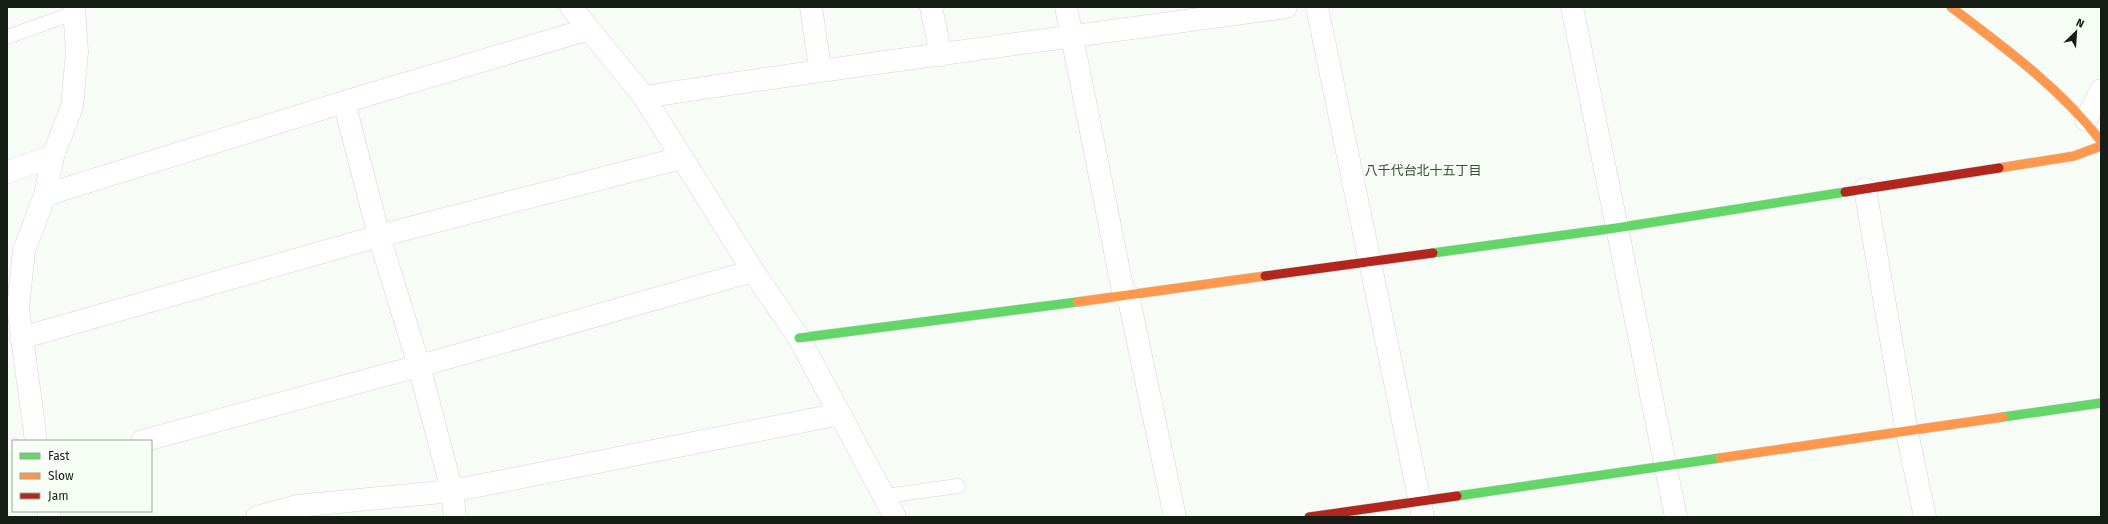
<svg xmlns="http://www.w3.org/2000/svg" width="2108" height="524" font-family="'Fira Sans','Noto Sans JP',sans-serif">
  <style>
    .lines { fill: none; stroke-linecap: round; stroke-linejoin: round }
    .lane-casing { stroke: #d1d7d0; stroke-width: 15 }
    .street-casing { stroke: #d1d7d0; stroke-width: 23 }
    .fast-casing { stroke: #d1d7d0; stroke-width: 10 }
    .slow-casing { stroke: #d1d7d0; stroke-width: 10 }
    .jam-casing { stroke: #d1d7d0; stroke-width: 10 }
    .lane { stroke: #fefffe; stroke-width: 14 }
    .street { stroke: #fefffe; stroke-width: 22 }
    .fast { stroke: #63d668; stroke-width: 9 }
    .slow { stroke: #ff974d; stroke-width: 9 }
    .jam { stroke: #b3261e; stroke-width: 9 }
    .labels { text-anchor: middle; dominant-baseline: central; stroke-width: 4; stroke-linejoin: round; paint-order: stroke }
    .neighbourhood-label { font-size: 13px; fill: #3b4d39; stroke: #f6fef5 }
  </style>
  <rect width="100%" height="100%" fill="#f7fcf7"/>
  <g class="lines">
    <g class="lane-casing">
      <path id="lane" d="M7,37L74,13
        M7,447L13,445
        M885,496L958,486"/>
    </g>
    <g class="street-casing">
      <path id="street" d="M571,7L644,97L753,271L799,338L895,517
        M811,7L820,69
        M931,7L941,55
        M1066,7L1124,296
        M1317,7L1423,517
        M1572,7L1676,517
        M644,97C857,64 1072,37 1286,7
        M344,102L379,236L419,366L452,491L455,517
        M2086,120L2101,90
        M7,172L53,156
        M1865,189L1907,432L1925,517
        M45,195L344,102L589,29
        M1128,295L1175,517
        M21,338L379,236L681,158
        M36,441L18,308L24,250L45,195L53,156L72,107L77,52L74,7
        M142,441L419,366L753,271
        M49,511V517
        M257,517L297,506L452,491L840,414"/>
    </g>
    <g class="fast-casing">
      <path id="fast" d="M1433,253L1616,228L1845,192
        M799,338L1077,302
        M2003,417L2101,403
        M1457,496L1720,458"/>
    </g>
    <g class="slow-casing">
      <path id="slow" d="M1951,7C2005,48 2059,87 2101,141
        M1999,168L2074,156L2101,146
        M1077,302L1265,276
        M1720,458L2003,417"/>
    </g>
    <g class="jam-casing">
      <path id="jam" d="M1845,192L1999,168
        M1265,276L1433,253
        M1309,517L1457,496"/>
    </g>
    <use href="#lane" class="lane"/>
    <use href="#street" class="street"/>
    <use href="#fast" class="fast"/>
    <use href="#slow" class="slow"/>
    <use href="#jam" class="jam"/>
  </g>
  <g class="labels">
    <g class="neighbourhood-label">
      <text x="1423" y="170">八千代台北十五丁目</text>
    </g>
  </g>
  <rect width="2108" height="524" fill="none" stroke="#161d15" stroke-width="16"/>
  <rect x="12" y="440" width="140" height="72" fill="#f6fef5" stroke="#9ca49b"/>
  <rect x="20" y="453" width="20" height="6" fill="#63d668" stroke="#9ca49b"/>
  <text x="48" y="460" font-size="12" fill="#161d15">Fast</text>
  <rect x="20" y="473" width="20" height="6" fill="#ff974d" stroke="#9ca49b"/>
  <text x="48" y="480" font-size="12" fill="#161d15">Slow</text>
  <rect x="20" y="493" width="20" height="6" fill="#b3261e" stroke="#9ca49b"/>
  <text x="48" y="500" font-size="12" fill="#161d15">Jam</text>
  <g transform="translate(2076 32) rotate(25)" stroke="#f6fef5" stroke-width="3" paint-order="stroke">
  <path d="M0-3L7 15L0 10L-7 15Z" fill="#161d15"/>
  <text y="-6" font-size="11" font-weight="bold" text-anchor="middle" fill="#161d15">N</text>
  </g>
</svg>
